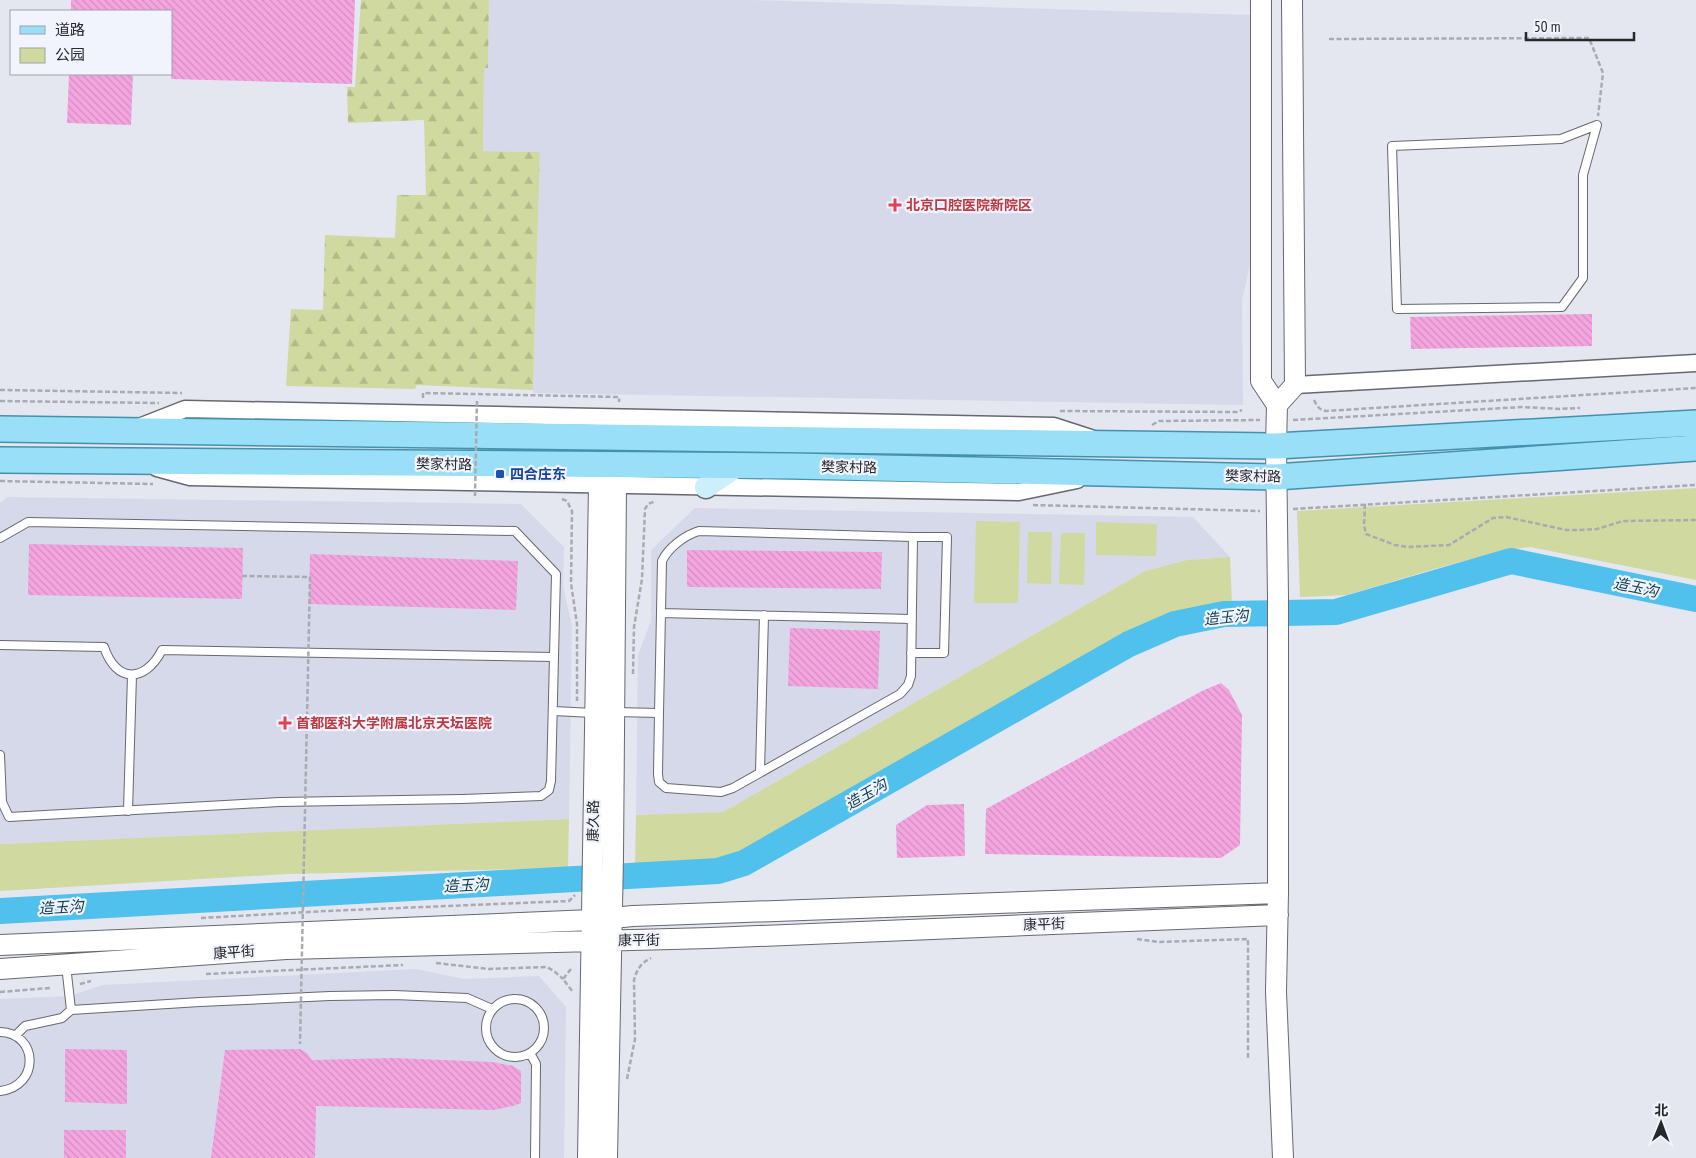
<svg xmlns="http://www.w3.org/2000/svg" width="1696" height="1158" font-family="'PT Sans Narrow','Noto Sans SC',sans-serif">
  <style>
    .built { fill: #d6d9ea }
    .green { fill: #d0d9a0 }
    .forest { fill: url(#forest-firs) }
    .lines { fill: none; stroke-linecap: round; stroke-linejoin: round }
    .river { stroke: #50c1ec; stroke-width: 26 }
    .building { fill: url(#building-back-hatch) }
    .service-casing { stroke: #676871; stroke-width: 10 }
    .minor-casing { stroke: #676871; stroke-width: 19 }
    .tertiary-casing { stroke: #676871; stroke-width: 22 }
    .secondary-casing { stroke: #676871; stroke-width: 25 }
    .primary-casing { stroke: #4491ac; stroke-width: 28 }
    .path { stroke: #a9aab2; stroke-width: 2.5; stroke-dasharray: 5 2.5; stroke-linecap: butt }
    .service { stroke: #fff; stroke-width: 8 }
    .minor { stroke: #fff; stroke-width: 16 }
    .tertiary { stroke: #fff; stroke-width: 20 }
    .secondary { stroke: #cceffb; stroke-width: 22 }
    .primary { stroke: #98dff7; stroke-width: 25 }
    .path-bridge { stroke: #a9aab2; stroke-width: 2.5; stroke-dasharray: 5 2.5; stroke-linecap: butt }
    .health-dot { fill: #e0444e; stroke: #f1f3fd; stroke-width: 2 }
    .transit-dot { fill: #1a4fb4; stroke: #f1f3fd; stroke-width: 2 }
    .labels { text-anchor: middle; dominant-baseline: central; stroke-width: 4.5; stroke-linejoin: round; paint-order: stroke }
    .health-label { font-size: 14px; font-weight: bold; fill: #be3a42; stroke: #f1f3fd; text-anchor: start }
    .street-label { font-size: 14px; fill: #27282b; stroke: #f1f3fd }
    .transit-label { font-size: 14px; font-weight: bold; fill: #164399; stroke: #f1f3fd; text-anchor: start }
    .water-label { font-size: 15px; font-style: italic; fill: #0f4153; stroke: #f1f3fd }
  </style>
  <defs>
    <pattern id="forest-firs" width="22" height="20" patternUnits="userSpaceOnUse" patternTransform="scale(1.25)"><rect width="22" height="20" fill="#d0d9a0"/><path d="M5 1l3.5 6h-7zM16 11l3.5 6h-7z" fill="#b3ba8a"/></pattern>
    <pattern id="building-back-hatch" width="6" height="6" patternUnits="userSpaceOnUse" patternTransform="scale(1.25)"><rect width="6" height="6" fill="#f4a5df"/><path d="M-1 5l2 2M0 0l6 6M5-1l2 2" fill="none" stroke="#d18ec0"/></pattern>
  </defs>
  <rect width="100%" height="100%" fill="#e4e6f0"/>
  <path class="built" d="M489,0H751L1253,15L1252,257L1242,300L1243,405L533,393L540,152L483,151L484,68L488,67Z
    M7,497L521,504L564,547L563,585L572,627L569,819L0,844V503Z
    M695,508L1193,517L1230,557L1187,560L1145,571L723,812L636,815L638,655L651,621V550Z
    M416,969L464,979L539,976L566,1007L564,1158H0V999L70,996L102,985Z"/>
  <path class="green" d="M1696,488V580L1530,547L1505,550L1434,569L1347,595L1300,597L1297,511Z
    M976,521L1020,522L1018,603H974Z
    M1096,522L1157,524L1156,556L1096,555Z
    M1028,532H1052L1051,584L1027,583Z
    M1061,533H1085L1084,585L1059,584Z
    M1230,557L1232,603C1199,608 1170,616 1139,627L740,856L719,861L635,866L636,815L723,812L1145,571L1187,560Z
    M569,819L568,868L287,874L0,891V844Z"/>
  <path class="forest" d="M361,0H489L488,68H484L483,151L540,152L533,390L417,385L415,389L286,386L291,309L323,310L325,235L395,238L397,195H426L424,120L348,123L347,87H355Z"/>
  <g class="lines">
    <path class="river" d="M0,911L718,871L744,863L1129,644L1175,624L1224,614L1336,612L1511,561L1696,599"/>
  </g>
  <path class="building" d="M71,0H355L352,84L171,79V11H71Z
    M69,74H133L131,125L67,123Z
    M1592,314V346L1411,349L1410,317Z
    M29,544L243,548L242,599L28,595Z
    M687,550L882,552L881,589L687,587Z
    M310,554L518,561L516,610L309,604Z
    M790,628L880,631L878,689L788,686Z
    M1221,683L1229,690L1242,715L1240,845L1221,858L985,854L986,809L1202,691Z
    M964,804L965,856L897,858L896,825L927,805Z
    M65,1049L127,1050V1104L65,1102Z
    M300,1049L307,1053L312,1060L394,1058L492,1062L513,1066L521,1071V1103L513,1106L493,1110L316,1106L315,1158H211L225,1050Z
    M64,1130H126V1158H64Z"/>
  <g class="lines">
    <g class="service-casing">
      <path id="service" d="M1597,125L1583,175V278L1562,307L1397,309L1392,146L1561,139Z
        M0,538L28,522L515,531L556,574L551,781L549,790L541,796L462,799L279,802L9,817L2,802L0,755
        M661,613L912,619
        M0,645L104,647C116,683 145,683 162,650L554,657
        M911,653H944L947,537H913
        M554,711L593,713
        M614,712L659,713L658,774L659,782L666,788L721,792L733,788L900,694L908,685L911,676L913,537L699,531C685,535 668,548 662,561L659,713
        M760,772L764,615
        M128,811L132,675
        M66,965L71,1010L200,1002L330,996L394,995L467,998L492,1009
        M486 1028a29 29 0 1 1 58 0a29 29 0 1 1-58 0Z
        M0,1032C39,1033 40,1087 0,1091
        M15,1036L25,1026L62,1018L71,1010
        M530,1053L536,1064L535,1158"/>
    </g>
    <g class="minor-casing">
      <path id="minor" d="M1295,385L1696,363
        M139,427L185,409L1054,426L1091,438
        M157,468L190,477L1019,492L1077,480"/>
    </g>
    <g class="tertiary-casing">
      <path id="tertiary" d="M1261,0V381L1277,405L1276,446L1278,597V893L1276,992L1283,1158
        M1277,405L1295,385L1292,0
        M0,945L592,920L633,916L1278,893
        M0,969L286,949L710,938L1278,915
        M588,1158L599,485
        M607,1158L613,857L616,485"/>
    </g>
    <g class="secondary-casing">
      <path id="secondary" d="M706,487L737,466"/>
    </g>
    <g class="primary-casing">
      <path id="primary" d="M0,429L1276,446L1696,423
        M0,460L793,466L1276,477L1696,448"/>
    </g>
    <path class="path" d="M1329,39L1589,38L1603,73L1598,116
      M0,390L182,393
      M423,398V393L619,397V402
      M1314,400C1317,406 1319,410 1326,411L1696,388
      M0,401L159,403
      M1060,411L1238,412L1242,410
      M1293,420L1522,407L1560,409L1580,408
      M1152,425L1159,421L1260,420
      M0,481L153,484
      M562,499L567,501L572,511L571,583L577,624V701
      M1365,504L1364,525L1366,534L1395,545L1408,547L1449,545L1493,518L1506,517L1566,530H1581L1597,529L1623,521L1696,520
      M1033,505L1260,511
      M1293,509L1696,485
      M633,674L634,627L642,579L645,509L648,504L656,501
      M201,918L326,911L569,901L575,895
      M1137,939L1159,942L1248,939V1058
      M436,963L489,969L547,967L554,971L563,979
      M571,969L563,979L573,992
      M206,974L403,965
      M80,984L91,981
      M0,992L50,988
      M627,1079L635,1039L634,980C637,969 641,963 651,958"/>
    <use href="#service" class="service"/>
    <use href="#minor" class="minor"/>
    <use href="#tertiary" class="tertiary"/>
    <use href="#secondary" class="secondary"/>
    <use href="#primary" class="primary"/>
    <path class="path-bridge" d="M475,496L477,399
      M242,576L310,577L300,1044"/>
  </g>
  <g class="health-dot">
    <path d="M892.5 197.5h5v5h5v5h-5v5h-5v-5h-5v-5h5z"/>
    <path d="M282.5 715.5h5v5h5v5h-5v5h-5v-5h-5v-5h5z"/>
  </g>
  <rect class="transit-dot" x="495" y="469" width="10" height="10" rx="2.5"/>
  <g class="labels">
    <g class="health-label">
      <text x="906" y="205">北京口腔医院新院区</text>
      <text x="296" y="723">首都医科大学附属北京天坛医院</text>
    </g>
    <g class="street-label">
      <text transform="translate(444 464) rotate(1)">樊家村路</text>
      <text transform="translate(849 467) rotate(1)">樊家村路</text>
      <text transform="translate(1253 476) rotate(1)">樊家村路</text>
      <text transform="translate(593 821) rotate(-89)">康久路</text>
      <text transform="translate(1044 924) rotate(-2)">康平街</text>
      <text transform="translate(639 940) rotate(-1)">康平街</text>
      <text transform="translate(234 952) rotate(-4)">康平街</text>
    </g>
    <g class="transit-label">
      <text x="510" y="474">四合庄东</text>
    </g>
    <g class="water-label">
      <text transform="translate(1636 587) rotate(12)">造玉沟</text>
      <text transform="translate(1226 617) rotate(-6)">造玉沟</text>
      <text transform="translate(866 794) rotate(-30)">造玉沟</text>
      <text transform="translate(466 885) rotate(-3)">造玉沟</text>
      <text transform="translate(61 907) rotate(-3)">造玉沟</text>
    </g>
  </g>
  <rect x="10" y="10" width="162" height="65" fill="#f1f3fd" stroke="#a0a2a9"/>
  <rect x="20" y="26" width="25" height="8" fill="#98dff7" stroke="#a0a2a9"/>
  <text x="55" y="35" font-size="15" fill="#27282b">道路</text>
  <rect x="20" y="48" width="25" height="15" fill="#d0d9a0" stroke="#a0a2a9"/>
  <text x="55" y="60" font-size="15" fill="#27282b">公园</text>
  <g transform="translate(1661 1123) rotate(1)" stroke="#f1f3fd" stroke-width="4" paint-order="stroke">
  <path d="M0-4L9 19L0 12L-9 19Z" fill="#27282b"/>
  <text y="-8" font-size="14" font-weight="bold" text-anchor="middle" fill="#27282b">北</text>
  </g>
  <path d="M1526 32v8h108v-8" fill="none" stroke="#27282b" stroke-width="2.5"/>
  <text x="1534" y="32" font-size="15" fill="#27282b" stroke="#f1f3fd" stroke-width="4" paint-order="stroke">50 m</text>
</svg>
